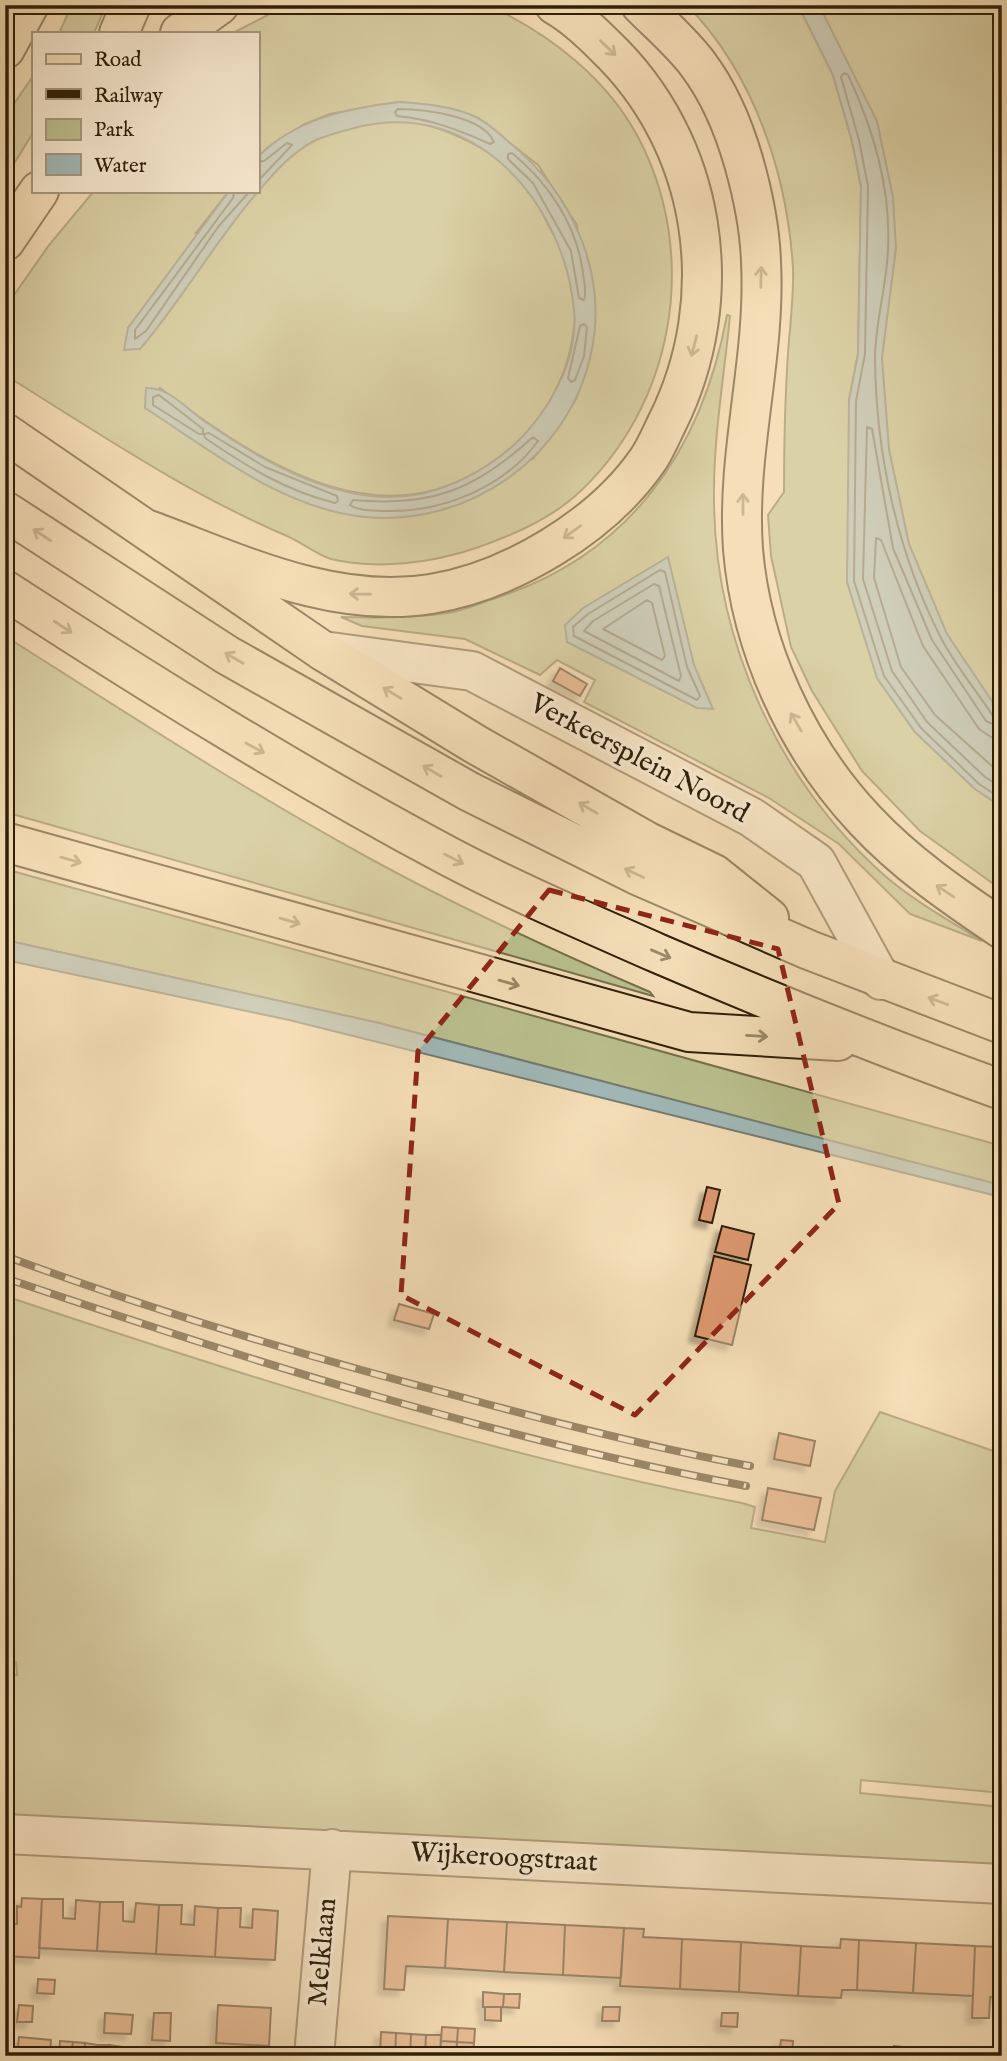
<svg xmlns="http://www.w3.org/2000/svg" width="1007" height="2061" font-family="'IM FELL English',serif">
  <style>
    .green { fill: #bbc290; stroke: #74704c; stroke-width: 2 }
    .water { fill: #a1baba; stroke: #737c72; stroke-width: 2 }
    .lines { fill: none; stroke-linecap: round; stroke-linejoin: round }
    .shore { stroke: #686c60; stroke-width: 2 }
    .building { fill: #de9971; stroke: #2e1f07; stroke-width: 2; filter: url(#shadow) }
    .minor-casing { stroke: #604f33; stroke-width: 42 }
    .major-casing { stroke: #2e1f07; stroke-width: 42 }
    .highway-casing { stroke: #2e1f07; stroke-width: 42 }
    .minor { stroke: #f8ead1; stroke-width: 38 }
    .major { stroke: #f5dfb8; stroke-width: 38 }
    .highway { stroke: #f5dfb8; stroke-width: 38 }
    .rail-casing { stroke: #2e1f07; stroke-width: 8 }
    .rail { stroke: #f8ead1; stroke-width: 5; stroke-dasharray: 16; stroke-linecap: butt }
    .oneway { stroke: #9b8968 }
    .marked { fill: none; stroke: #8f2418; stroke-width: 5; stroke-dasharray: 14 9; stroke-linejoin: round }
    .labels { text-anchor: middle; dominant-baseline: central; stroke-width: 7; stroke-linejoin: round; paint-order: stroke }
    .street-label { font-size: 28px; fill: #2e1f07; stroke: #f8ead1 }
  </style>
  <defs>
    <filter id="shadow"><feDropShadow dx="-6" dy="6" stdDeviation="2" flood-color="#0004"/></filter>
  </defs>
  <rect width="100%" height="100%" fill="#f5dfb8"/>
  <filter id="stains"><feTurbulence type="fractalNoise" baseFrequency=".00286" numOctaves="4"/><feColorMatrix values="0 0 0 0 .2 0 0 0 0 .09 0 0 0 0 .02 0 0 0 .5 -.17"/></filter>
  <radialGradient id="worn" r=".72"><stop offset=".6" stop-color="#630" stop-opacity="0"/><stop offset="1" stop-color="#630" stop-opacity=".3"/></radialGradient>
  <path class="green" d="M72,5H106L94,33H59Z
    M287,5H484L494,8C552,36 607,79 638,137C701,256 674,408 574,497C546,521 510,536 476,548C432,563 377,570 331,559C319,556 301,542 287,536C188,494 97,432 5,375V308L49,245L94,191H229L196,233L224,232C250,201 279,155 317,139C336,132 358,124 378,122C427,114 498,149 528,187C536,198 541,212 548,224C563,251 576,283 575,314C573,365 551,411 514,445C396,553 264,467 160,388L145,408L363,517L533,459L558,428L576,399L590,358L577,225L538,165L478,118L453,109L399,102L330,114L305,124L268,147L257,158V33H233Z
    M687,5H798L833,75L852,141L861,187L858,354L849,400V500L877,678L915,732L975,789L1002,807V890L920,831L862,771L812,691L791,647L771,556L768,515L784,492C784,445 785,399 788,353C790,325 794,296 793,268C787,173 754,74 687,5Z
    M806,5H1002V765L884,570L875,226L848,93Z
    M33,76V133L5,178V117Z
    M727,315L730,316C724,377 713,439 714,501C715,642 779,782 885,876C914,901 950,921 982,941L910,914L839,844L769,798L584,702L595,680L557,660L540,675L465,639L362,626L341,617C377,618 412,618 448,613C463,611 478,604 493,599C629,556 702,451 727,315Z
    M5,636C125,712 243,789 367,857C458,907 554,951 650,992L653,996L5,812Z
    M5,869L1002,1146V1197L997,1196L1000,1186L379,1023L5,940Z
    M5,1296C247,1377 491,1455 742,1503L755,1507L751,1528L825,1542L835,1491L880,1412L1002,1454V1793L861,1780L860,1793L1002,1807V1866L5,1816V1673L17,1675L16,1662L5,1659Z"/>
  <path class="water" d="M798,5H819L877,121L893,197L896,248L882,358L889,449L909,544L947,634L1002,716V807L975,789L915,732L877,678L847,582L849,400L858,354L861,186L852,141L833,75Z
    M399,102C425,104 453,106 476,117C488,123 500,134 510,143C573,194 610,276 590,358C566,459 467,527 365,517C282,509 212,451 145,408L146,388C170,387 187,410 207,423C266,464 345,509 420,494C455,486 488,468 515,444C549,412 579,359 574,310C564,201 472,96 354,128C341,132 326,135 314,141C291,153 273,174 256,194C214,243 182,300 140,349L124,350L128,328L229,191H257V158C294,119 348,108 399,102Z
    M668,557L694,665L713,709L697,708L567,642L565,625L583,608Z
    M5,940L379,1023L1001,1185L997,1196L289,1020L5,960Z"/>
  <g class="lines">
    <path class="shore" d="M398,109C424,109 483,116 494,142L490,144C459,130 431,119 397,116L395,112Z
      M508,154L512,153C549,183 577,226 583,273C584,282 587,292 584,300L579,298L571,251L533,183L508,159Z
      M257,162L264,161L287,143L292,145L257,182
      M234,191L233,198L135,330V339L146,331L218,227L250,191
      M584,324L587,327L584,356L575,380L571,382L568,378L580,326Z
      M159,395L203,429V434H199L153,405V397Z
      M209,433L265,467L337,496L338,501L335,503C286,491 246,466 205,438L204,434Z
      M533,437L538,441C505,487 443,512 387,511C374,510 361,512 350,505L353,500C432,507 475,490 533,437Z
      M660,570L665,572L687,667L700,696L697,700L574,636L573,627L588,614Z
      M654,584L659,586L681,676L679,681L584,631L593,621Z
      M647,600L652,603L665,656L662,660L603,629Z
      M1002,719L993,716C976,690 954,664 940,636C897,551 876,454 875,359C875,322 887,285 888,249C891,188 873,128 848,75L844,73L841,77L859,140L868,186L865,354L856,401L854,581L884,676L921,728L979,784L1002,799
      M1002,728L986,721L932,640L893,548L872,429L867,427L863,579L892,671L927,722L985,777L1002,788
      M1002,738L991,737L979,729L923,646L881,540L876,538L874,578L901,667L935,715L1002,775"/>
  </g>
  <path class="building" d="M560,668L587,684L580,696L553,681Z
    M707,1187L720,1190L712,1223L699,1220Z
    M722,1226L754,1234L748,1260L715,1252Z
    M714,1256L751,1265L732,1345L695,1336Z
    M399,1304L434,1314L429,1329L394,1320Z
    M779,1433L815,1441L810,1466L774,1459Z
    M768,1488L821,1498L814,1530L762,1520Z
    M22,1898L42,1899L39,1958L5,1956V1924H17V1906L21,1907Z
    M42,1899H63V1918L75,1919L76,1900L100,1902L97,1951L39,1948Z
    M100,1902H123V1921L134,1922L136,1903L159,1905L156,1954L97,1951Z
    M159,1905H182L181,1924L194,1925L195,1906L218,1908L215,1957L156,1954Z
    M218,1908H241L240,1927L252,1928L253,1909L278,1911L275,1960L215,1957Z
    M388,1916L448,1919L445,1968L406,1966L404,1990L384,1989Z
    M448,1919L507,1922L504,1972L445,1968Z
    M507,1922L565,1925L563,1975L504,1972Z
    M565,1925L624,1928L621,1978L563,1975Z
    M624,1928L644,1929L643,1937L682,1939L680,1989L620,1986Z
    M682,1939L741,1942L739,1992L680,1989Z
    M841,1939L859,1940L857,1990H842L841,1998L798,1996L801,1946L840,1948Z
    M859,1940L916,1943L913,1993L857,1990Z
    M741,1942L801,1946L798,1996L739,1992Z
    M916,1943L975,1946L973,1996L913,1993Z
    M975,1946L1002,1947V1997H990L989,2018H972Z
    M38,1979L55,1980L54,1994L37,1993Z
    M483,1992L504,1994L503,2007H483Z
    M504,1994H520L519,2008L503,2007Z
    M19,2005L33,2006L32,2022H17Z
    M218,2005L271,2008L269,2046L216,2043Z
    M485,2007H501V2021L485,2020Z
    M603,2007H620L619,2021H602Z
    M105,2013L133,2015L131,2034L104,2033Z
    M154,2013H171L170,2041L152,2040Z
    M722,2013H738L737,2027L721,2026Z
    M442,2027L458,2028L457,2042L441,2041Z
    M458,2028L475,2029L474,2043L457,2042Z
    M381,2032L396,2033L395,2056L380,2055Z
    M396,2033L411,2034L410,2056H395Z
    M411,2034L426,2035L425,2056H410Z
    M426,2035H441L440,2056H425Z
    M19,2037L51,2040L50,2056H17Z
    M781,2040L793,2041L792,2056H779Z
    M60,2041L73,2042L71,2056H59Z
    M441,2041L457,2042L456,2056L440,2055Z
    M73,2042L85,2043L84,2056H71Z
    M457,2042L474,2043L473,2056H456Z
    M85,2043L98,2045L97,2056H84Z
    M98,2045H110L109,2056H97Z
    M110,2045L123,2047L122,2056H109Z
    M894,2046L912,2048L911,2056H893Z"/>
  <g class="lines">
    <g class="minor-casing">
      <path id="minor" d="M323,651L472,671L751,817L816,862L881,980
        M5,1834L1002,1884
        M314,2056L332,1849"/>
    </g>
    <g class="major-casing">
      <path id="major" d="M119,33L131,5
        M5,49L29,5
        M5,241L39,191"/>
    </g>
    <g class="highway-casing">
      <path id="highway" d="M641,5C660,24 681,42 697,63C719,92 734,128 744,163C753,195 760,229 761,262C766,358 736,453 743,549C751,647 797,748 865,820C905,863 953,896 1002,929
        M180,33L219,5
        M5,433L323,651L475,744L648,842L714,874L769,918
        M5,511L227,655L470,792L637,875L809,950L1002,1024
        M146,529C236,562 332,610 431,594C510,581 601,527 647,461C655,450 661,435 667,423C730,297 707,143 605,46C590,31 573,15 555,5
        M5,590C150,684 296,775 448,856C516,892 587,922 657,953C771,1002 885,1048 1002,1090
        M5,842L689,1032L838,1041"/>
    </g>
    <use href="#minor" class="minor"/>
    <use href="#major" class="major"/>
    <use href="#highway" class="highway"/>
    <g class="rail-casing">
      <path id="rail" d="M5,1256C154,1311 308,1357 461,1397C556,1423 653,1448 750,1466
        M5,1278C248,1360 493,1438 746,1486"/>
    </g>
    <use href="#rail" class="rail"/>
  </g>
  <defs><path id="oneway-shaft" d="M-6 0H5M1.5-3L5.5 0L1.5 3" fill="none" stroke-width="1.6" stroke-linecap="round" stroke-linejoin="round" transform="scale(1.75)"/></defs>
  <g class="oneway">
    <use href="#oneway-shaft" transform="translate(608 48) rotate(44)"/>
    <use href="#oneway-shaft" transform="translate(761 277) rotate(-89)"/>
    <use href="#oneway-shaft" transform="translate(694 346) rotate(105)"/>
    <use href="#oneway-shaft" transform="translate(743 504) rotate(-90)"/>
    <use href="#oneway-shaft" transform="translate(572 532) rotate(144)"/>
    <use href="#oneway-shaft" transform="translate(42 535) rotate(-147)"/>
    <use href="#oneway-shaft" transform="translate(360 594) rotate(-179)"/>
    <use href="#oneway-shaft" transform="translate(63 627) rotate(33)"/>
    <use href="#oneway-shaft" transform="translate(234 658) rotate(-150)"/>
    <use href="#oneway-shaft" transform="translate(392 693) rotate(-149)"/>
    <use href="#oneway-shaft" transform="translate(796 722) rotate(-120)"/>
    <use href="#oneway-shaft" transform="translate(255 748) rotate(29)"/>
    <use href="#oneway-shaft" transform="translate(432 771) rotate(-150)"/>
    <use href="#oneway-shaft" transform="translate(588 808) rotate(-150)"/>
    <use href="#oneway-shaft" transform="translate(454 859) rotate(27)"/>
    <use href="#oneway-shaft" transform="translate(71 860) rotate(16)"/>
    <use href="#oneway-shaft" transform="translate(634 873) rotate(-155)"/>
    <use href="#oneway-shaft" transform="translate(945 891) rotate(-146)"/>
    <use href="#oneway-shaft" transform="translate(290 921) rotate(16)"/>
    <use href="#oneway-shaft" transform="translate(661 954) rotate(23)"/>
    <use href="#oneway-shaft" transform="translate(509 983) rotate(16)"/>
    <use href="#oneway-shaft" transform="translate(938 1001) rotate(-160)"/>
    <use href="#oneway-shaft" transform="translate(757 1036) rotate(3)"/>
  </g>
  <path d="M0 0H1007V2061H0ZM549,890L778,949L839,1204L635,1415L401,1295L418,1051Z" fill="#f5dfb8" fill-opacity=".55" fill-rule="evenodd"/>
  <path class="marked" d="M549,890L778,949L839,1204L635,1415L401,1295L418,1051Z"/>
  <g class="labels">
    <g class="street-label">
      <text transform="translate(639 759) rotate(28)">Verkeersplein Noord</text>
      <text transform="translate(504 1858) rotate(3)">Wijkeroogstraat</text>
      <text transform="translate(323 1952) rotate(-85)">Melklaan</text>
    </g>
  </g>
  <rect width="1007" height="2061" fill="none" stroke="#f5dfb8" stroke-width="28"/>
  <rect x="7" y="7" width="993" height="2047" fill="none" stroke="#2e1f07" stroke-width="3.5"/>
  <rect x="14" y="14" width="979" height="2033" fill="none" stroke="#2e1f07" stroke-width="2"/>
  <rect x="32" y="32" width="228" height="161" fill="#f8ead1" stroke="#a79980" stroke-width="2"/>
  <rect x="46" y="54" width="35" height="10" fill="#f5dfb8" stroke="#a79980" stroke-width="2"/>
  <text x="94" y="66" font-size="21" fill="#2e1f07">Road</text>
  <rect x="46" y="89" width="35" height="10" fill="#2e1f07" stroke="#a79980" stroke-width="2"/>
  <text x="94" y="102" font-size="21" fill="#2e1f07">Railway</text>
  <rect x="46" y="119" width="35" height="21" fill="#bbc290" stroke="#a79980" stroke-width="2"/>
  <text x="94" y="136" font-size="21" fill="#2e1f07">Park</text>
  <rect x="46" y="154" width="35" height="21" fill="#a1baba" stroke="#a79980" stroke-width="2"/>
  <text x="94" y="172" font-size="21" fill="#2e1f07">Water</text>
  <rect width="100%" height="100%" filter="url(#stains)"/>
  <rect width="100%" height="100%" fill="url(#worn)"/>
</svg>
